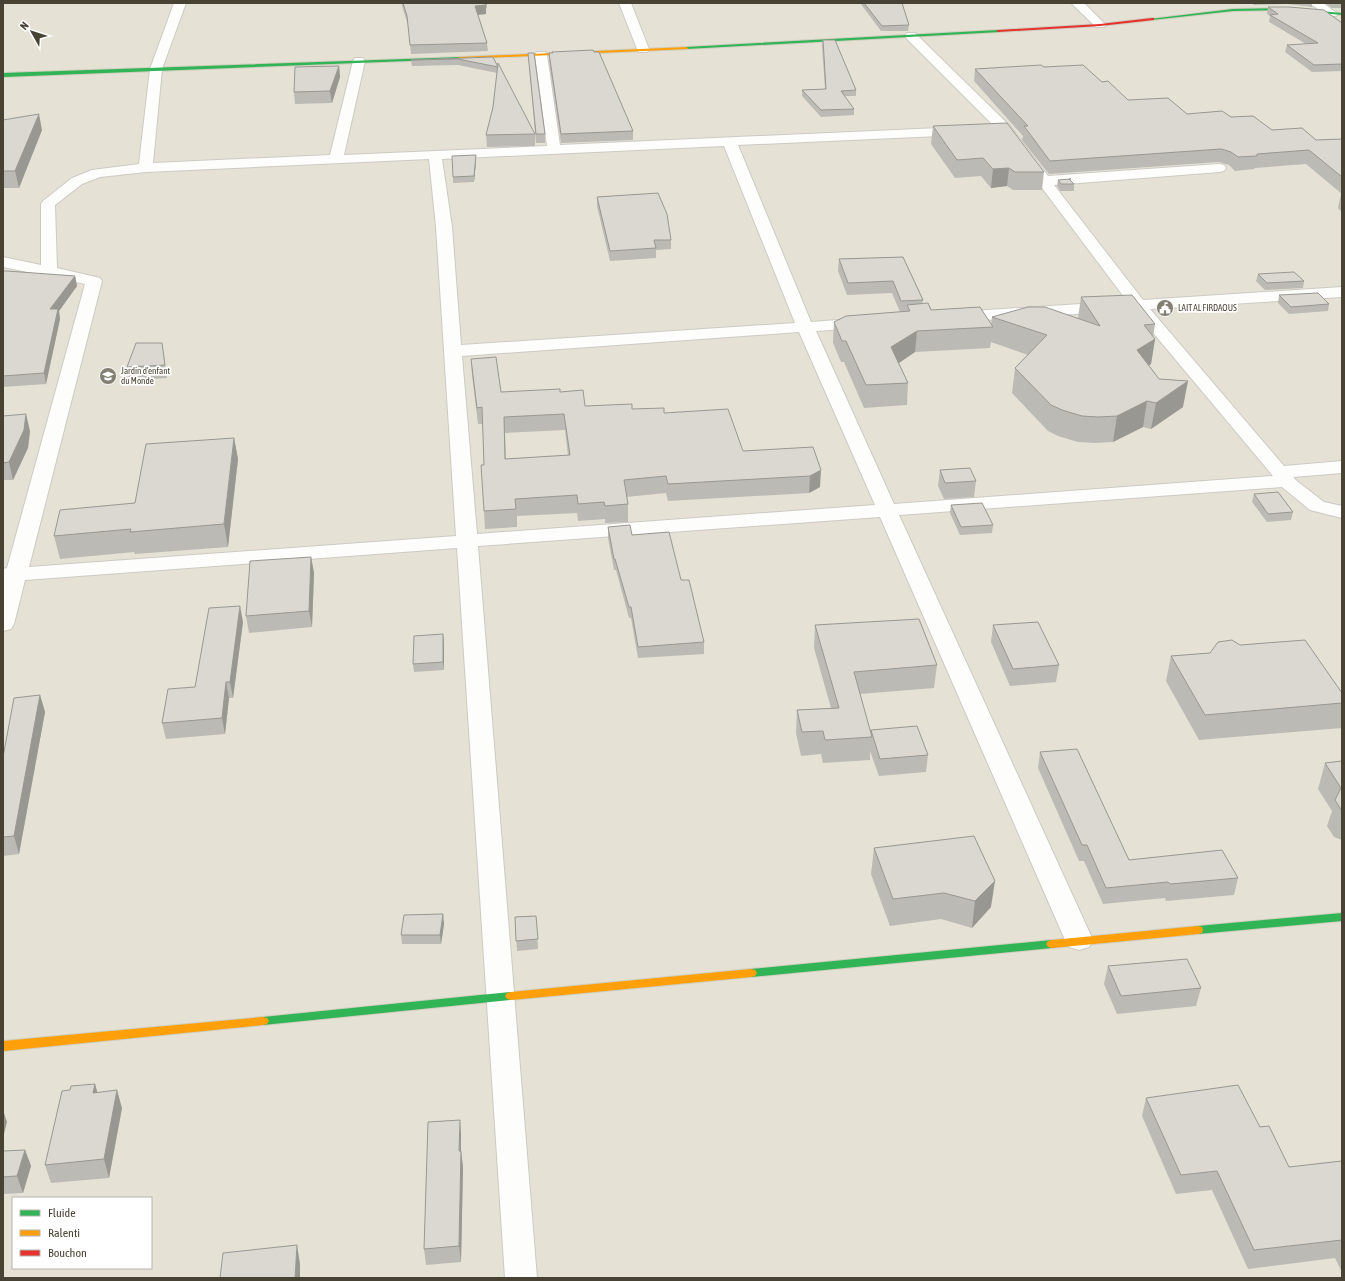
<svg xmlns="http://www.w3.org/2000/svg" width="1345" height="1281" font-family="'Asap Condensed',sans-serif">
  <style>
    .residential { fill: #e5e2d5; fill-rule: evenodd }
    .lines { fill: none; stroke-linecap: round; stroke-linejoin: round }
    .street-casing { stroke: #cccac3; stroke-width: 2 }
    .fast-casing { stroke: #d0cebf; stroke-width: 2 }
    .slow-casing { stroke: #d0cebf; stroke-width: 2 }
    .jam-casing { stroke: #d0cebf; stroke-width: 2 }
    .street { fill: #fdfdfc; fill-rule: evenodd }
    .fast { fill: #30b455; fill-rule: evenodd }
    .slow { fill: #ff9f0a; fill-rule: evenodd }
    .jam { fill: #e5322d; fill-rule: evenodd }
    .wall { fill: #bbbab4; fill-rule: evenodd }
    .shaded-wall { fill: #999792 }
    .building { fill: #dad8d1; stroke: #999792; fill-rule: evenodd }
    .labels { text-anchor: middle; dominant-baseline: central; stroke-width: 3.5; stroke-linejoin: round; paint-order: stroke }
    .far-poi-label { font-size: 9px; fill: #484234; stroke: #fff; text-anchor: start }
  </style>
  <rect width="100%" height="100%" fill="#f0efe8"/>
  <path class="residential" d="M3,3H1342V1278H3ZM13,1198H151V1268H13Z"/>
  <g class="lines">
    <g class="street-casing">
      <path id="street" d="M174,3H186L162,69L153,163L330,155L353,61L355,58H363L365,61L344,155L547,146L535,55L537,52H545L547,55L560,145L962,127L967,128L969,131L967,134L962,135L738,145L811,322L864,318L870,319L872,323L870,327L864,328L816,331L894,504L1273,476L1134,310L956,322L950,321L948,317L950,313L956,312L1127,301L1000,132L907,39L905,36L907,33H915L1010,126L1048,176L1219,164L1224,165L1226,168L1224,171L1219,172L1054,185L1143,300L1342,287V297L1150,309L1284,466L1342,461V473L1293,477L1298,482L1324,502L1342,506V518L1310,510L1282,487L899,515L1093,940L1089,947L1079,950L1069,947L1065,940L880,517L478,546L537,1278H505L457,548L25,580L14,624L11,629L3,631V569L7,568L85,284L3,267V257L41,265V204L43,201L72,178L92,170L139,164L150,69ZM724,146L795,323L461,345L452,227L442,159ZM429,159L436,227L456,536L29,567L102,281L100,278L57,268L55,205L82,184L100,177L146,172ZM799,332L875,505L477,534L462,356Z
        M619,3H631L649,49L647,52H639L637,49Z
        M1071,3H1084L1106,25L1104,27H1096Z
        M1309,3H1323L1338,14L1336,16H1328Z"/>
    </g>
    <g class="fast-casing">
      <path id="fast" d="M1288,8L1342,13V15L1288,10L1233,11L1152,20L1150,19L1233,9Z
        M998,30H1000V32L686,49L684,48L686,47Z
        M462,57V58L460,59L3,77V73Z
        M1342,913V921L1198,934L1194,933L1193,930L1194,927L1198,926Z
        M1052,940L1056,941L1058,944L1056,947L1052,948L751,977L747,976L745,973L747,970L751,969Z
        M511,992L515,993L517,996L515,999L511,1000L263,1025L259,1024L257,1021L259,1018L263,1017Z"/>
    </g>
    <g class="slow-casing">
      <path id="slow" d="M686,47L688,48V49L460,59L458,58L460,57Z
        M1198,926L1202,927L1203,930L1202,933L1198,934L1052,948L1048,947L1046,944L1048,941L1052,940Z
        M751,969L755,970L757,973L755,976L751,977L511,1000L507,999L505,996L507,993L511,992Z
        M263,1017L267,1018L269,1021L267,1024L263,1025L3,1051V1041Z"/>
    </g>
    <g class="jam-casing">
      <path id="jam" d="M1152,18H1154V20L1100,26L998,32L996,31L998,30L1100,24Z"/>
    </g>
    <use href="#street" class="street"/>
    <use href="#fast" class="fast"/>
    <use href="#slow" class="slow"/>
    <use href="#jam" class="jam"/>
  </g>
  <path class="wall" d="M401,3H487V8H486V14L478,15L487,43L488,51L411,54L408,25Z
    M860,3H902L909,25L908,31H881Z
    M1251,3H1312V7L1288,4L1254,5Z
    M1325,3H1342V8H1332Z
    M1268,7L1342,23V71L1312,72L1285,52L1287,45L1306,44L1269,22L1270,16L1267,14Z
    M823,40L856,90V96H845L854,109V115L821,117L802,96V90L825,89L822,46Z
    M594,52L633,131V140L561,143L549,61V53Z
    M528,53L545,134V143H536Z
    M493,57L535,134V146L487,147L486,135L493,107L497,73L458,65L412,66L411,60Z
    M339,66L340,77L332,103L295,104L294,92Z
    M1044,67L1102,82L1128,100L1187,114L1231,117L1272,130L1316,140L1342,139V194L1306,164L1255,168L1254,169L1235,171L1229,165L1219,162L1049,174L1022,140L1023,136L974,81L975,69Z
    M3,120L42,130L19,188H3Z
    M933,126L1044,172L1042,190H1013L1007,186L991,188L981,176L955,178L931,144Z
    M476,155V161L474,182L453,183V177Z
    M1058,180L1070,181L1074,184V191H1060L1057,186Z
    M1341,194H1342V212L1338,208Z
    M597,197L671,240V249L656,250V258L610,261L597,206Z
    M903,257L923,300L922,304L931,310L991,325L992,317L1078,318L1081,297L1155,324L1153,337L1155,339L1151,364L1149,365L1159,379L1183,407L1151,429L1143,427L1113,442L1094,443L1078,442L1058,436L1048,431L1012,393L1015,368L1028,355L991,342L990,348L915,352L899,363L908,383L907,405L864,408L844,362H841L833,343L834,322L900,312L892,293L847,295L838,271L839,259Z
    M3,271L75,276L77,286L59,311L60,319L46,384L3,387Z
    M1258,274L1304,281L1303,288L1265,290L1256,281Z
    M1279,295L1329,304L1328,311L1289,314L1278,303Z
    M162,343L164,355L167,378L129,380L127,367Z
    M471,359L501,392H560L585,406L632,409L664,413L743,451L813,447L820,487L809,493L668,501L666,493L626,497L628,504V522L605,523V519L578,521L577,513L517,516V527L485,529L484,511V465L483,424H478L472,375ZM565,430L568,455L505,459V433Z
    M3,416L30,431L28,448L13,480H3Z
    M234,438L238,459L228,547L135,554L134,552L60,559L54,536L135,503Z
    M940,470L976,481L974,497L944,499L938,486Z
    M1254,494L1293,512L1291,520L1267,522L1252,502Z
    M951,505L993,525L992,533L960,535L950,513Z
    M608,527L632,535L681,580L704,642V654L638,658L631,618H629L616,570H614L608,538Z
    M311,557L314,573L312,627L249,633L246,616Z
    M243,622L233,698H229L225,734L166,739L162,723L195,687Z
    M815,625L937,665L934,688L860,694L870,732L871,730L928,755L926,772L879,776L870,751V760L823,763L821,754L801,756L796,733L797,710L831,708L814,648Z
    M993,625L1059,665L1056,682L1010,686L991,642Z
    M443,634L444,643V670L414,672L413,664Z
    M1210,653L1342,693V728L1199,740L1166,681L1171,656Z
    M40,695L45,712L19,854L3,856V757Z
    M1040,752L1129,860L1238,878L1234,895L1166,901L1165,898L1103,904L1084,861H1079L1038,768Z
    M1342,761V840L1334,837L1327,826L1332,811L1318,789L1325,763Z
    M874,848L991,907L972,928L941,919L890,926L871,874Z
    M443,914L444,924L441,944H402L401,935Z
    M536,916L538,949L517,951L515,917Z
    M1108,966L1201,988L1196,1006L1117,1014L1104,984Z
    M95,1084L97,1092L122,1108L109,1178L51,1183L45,1165L70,1090Z
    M1146,1098L1260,1127L1289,1167L1342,1161V1272L1335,1258L1248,1269L1212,1190L1176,1194L1142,1116Z
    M460,1120L461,1136V1151L463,1167L461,1262L426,1265L424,1249Z
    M25,1150L31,1166L23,1193L3,1194V1151Z"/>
  <path class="shaded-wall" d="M486,5V14L475,15V6Z
    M339,66L340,77L332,103L330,91Z
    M39,114L42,130L19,188L15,171Z
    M476,155V161L474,182V176Z
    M1009,168L1007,186L991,188L993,169Z
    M75,276L77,286L59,311L60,319L46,384L44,373L50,309Z
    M917,331L915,352L890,369L891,347Z
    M1155,339L1151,364L1133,375L1137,350Z
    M1188,381L1183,407L1151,429L1156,403Z
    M1147,401L1143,427L1113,442L1117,416Z
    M26,414L30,431L28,448L13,480L9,462Z
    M504,417L505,433L506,476L505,459Z
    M234,438L238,459L228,547L224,524Z
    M821,470L820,487L809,493L810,476Z
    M311,557L314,573L312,627L309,611Z
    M240,606L243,622L233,698L230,682Z
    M443,634L444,643V670L443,662Z
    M226,682L229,698L225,734L222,718Z
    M40,695L45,712L19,854L14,836Z
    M995,881L991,907L972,928L975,901Z
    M443,914L444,924L441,944L440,935Z
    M95,1084L100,1102L93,1093Z
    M117,1090L122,1108L109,1178L104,1159Z
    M3,1110L7,1122L3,1138Z
    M460,1120L461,1136V1158V1151L463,1167L461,1262L459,1246Z
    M25,1150L31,1166L23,1193L17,1176Z
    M297,1245L300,1264V1278H295Z"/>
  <path class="building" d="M403,3H485L486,5L475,6L487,43L410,45L407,16Z
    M864,3H902L909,25L882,26Z
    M1268,7H1289L1324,10L1342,23V64L1314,65L1287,45L1318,43L1270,15L1278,14Z
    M823,40H835L856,90L841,91L854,109L821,110L802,90L826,89Z
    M593,50L594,52H599L633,131L561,134L549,53H553L552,52Z
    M528,53H534L545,134H536Z
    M493,57L498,67L458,59L411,60Z
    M498,63L535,134L486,135L493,107Z
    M1041,65L1044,67L1083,65L1102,82L1108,81L1128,100L1168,98L1187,114L1222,111L1231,117L1253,116L1272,130L1302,128L1316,140L1342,139V177L1309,150L1257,154V156L1238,157L1231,152L1221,149L1050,161L1024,126H1028L975,69Z
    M339,66L330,91L294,92L295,67Z
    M39,114L15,171H3V120Z
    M1007,123L1044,172H1015L1009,168L993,169L983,158L957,160L933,126Z
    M476,155L474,176L453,177L452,156Z
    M1069,179L1074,184H1061L1058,180L1071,179Z
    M658,193L667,214L671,240H654L656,248L610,251L597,197Z
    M903,257L923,300L901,301L893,281L848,283L839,259Z
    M3,271H7L75,276L50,309H58L44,373L3,376Z
    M1294,272L1304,281L1267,283L1258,274Z
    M1318,293L1329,304L1291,307L1279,295Z
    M1132,295L1155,324L1144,325L1155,339L1137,350L1159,379L1188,381L1156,403L1147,401L1117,416L1098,417L1082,416L1062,410L1051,405L1015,368L1047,335L992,317L1028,307H1045L1100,326L1081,297Z
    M928,303L931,310L980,307L993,327L917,331L891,347L908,383L866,385L846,341H842L834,322L846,316L910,311L907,305Z
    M136,343H162L165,365L127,367Z
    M496,357L501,392L560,389V392L583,390L585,406L632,404V409L664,408V413L728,409L743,451L813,447L821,470L810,476L668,484L666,476L624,480L628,504L605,506L604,502L578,504L577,495L515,499L516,509L484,511L481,465H484L482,407L477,408L471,359ZM564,414L570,455L505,459L504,417Z
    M26,414L24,430L9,462L3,463V416Z
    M234,438L224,524L130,532L131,529L54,536L60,510L135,503L146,444Z
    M970,468L976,481L945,483L940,470Z
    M1278,492L1293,512L1268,514L1254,494Z
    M982,503L993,525L961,527L951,505Z
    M630,525L632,535L669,532L681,580H689L704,642L638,647L631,607H629L615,559H614L608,527Z
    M311,557L309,611L246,616L250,561Z
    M240,606L230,682H226L222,718L162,723L168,689L195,687L209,608Z
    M919,619L937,665L854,672L872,737L825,740L823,731L802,732L797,710L839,708L815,625Z
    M1038,622L1059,665L1013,669L993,625Z
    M443,634V662L413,664L414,636Z
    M1232,640L1240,645L1305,640L1342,693V703L1205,715L1171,656L1210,653L1218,642Z
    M40,695L14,836L3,837V757L14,698Z
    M917,726L928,755L880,759L871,730Z
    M1077,749L1129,860L1222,850L1238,878L1170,884L1168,882L1106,888L1087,845H1082L1040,752Z
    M1342,761V811L1335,800L1341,788L1325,763Z
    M974,836L995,881L975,901L944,893L893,899L874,848Z
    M443,914L440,935H401L404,915Z
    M536,916L538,939L516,941L515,917Z
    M1187,959L1201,988L1121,996L1108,966Z
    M95,1084L93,1093L117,1090L104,1159L45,1165L62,1091L70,1090L71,1086Z
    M1238,1085L1260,1127L1269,1126L1289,1167L1342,1161V1240L1254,1250L1217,1171L1181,1175L1146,1098Z
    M460,1120L459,1151H461L459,1246L424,1249L428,1122Z
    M25,1150L17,1176L3,1177V1151Z
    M297,1245L295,1278H220L223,1253Z"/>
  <defs>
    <g id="civic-disc" transform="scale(0.9)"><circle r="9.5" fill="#837f73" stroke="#fff"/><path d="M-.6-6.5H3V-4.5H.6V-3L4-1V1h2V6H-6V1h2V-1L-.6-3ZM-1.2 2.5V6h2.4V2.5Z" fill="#fff"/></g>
    <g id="school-disc" transform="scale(0.9)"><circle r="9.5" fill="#837f73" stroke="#fff"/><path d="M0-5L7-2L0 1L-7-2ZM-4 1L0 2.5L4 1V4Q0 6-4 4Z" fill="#fff"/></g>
  </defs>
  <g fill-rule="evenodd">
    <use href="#civic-disc" x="1165" y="308"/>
    <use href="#school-disc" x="108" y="376"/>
  </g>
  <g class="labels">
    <g class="far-poi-label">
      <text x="1178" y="308">LAIT AL FIRDAOUS</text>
      <text x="121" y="371">Jardin d'enfant<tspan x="121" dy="10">du Monde</tspan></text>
    </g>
  </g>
  <rect width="1345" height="1281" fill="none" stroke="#484234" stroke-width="8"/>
  <rect x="12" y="1197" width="140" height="72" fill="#ffffff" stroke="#b6b3ae"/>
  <rect x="20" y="1210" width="20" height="6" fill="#30b455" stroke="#b6b3ae"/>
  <text x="48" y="1217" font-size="12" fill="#484234">Fluide</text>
  <rect x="20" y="1230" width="20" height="6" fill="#ff9f0a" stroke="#b6b3ae"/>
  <text x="48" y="1237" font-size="12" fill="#484234">Ralenti</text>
  <rect x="20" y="1250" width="20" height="6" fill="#e5322d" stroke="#b6b3ae"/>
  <text x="48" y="1257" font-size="12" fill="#484234">Bouchon</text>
  <g transform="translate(32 32) rotate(309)" stroke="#ffffff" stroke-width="3" paint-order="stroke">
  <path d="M0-3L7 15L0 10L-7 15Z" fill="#484234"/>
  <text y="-6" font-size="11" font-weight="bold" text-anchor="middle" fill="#484234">N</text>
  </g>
</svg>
